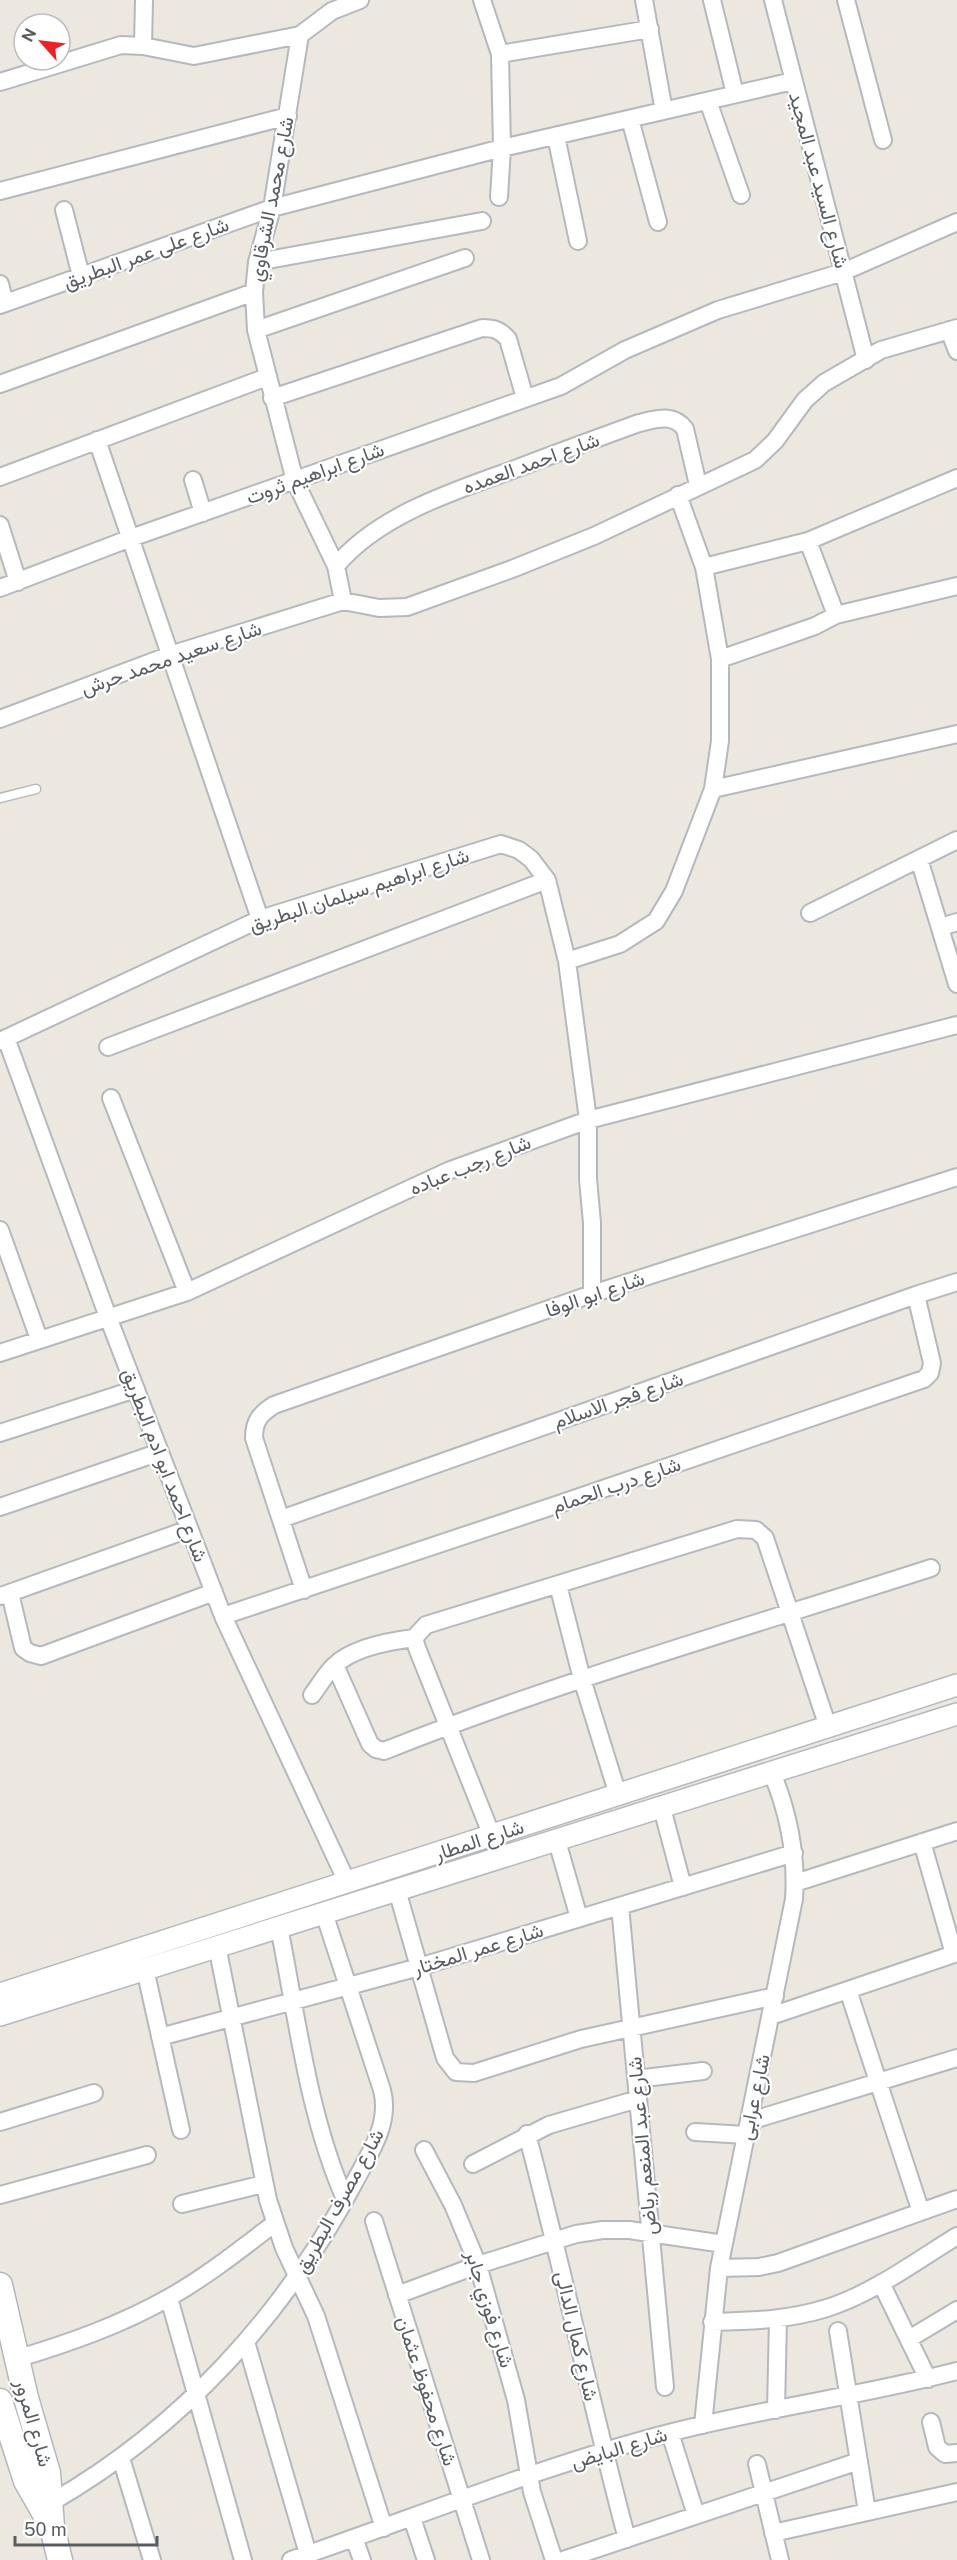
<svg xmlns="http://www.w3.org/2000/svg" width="957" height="2560" font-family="'Public Sans',Vazirmatn,sans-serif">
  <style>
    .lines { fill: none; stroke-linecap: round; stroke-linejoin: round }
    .service-casing { stroke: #b5b8bd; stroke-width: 11 }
    .minor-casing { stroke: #b5b8bd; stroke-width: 20 }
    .tertiary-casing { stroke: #b5b8bd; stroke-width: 24 }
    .secondary-casing { stroke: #b3b7bd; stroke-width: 27 }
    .service { stroke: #fff; stroke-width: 8 }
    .minor { stroke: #fff; stroke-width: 16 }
    .tertiary { stroke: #fff; stroke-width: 21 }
    .secondary { stroke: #fff; stroke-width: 24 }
    .labels { text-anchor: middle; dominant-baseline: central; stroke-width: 4.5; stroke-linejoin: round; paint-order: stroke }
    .street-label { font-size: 20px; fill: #585d61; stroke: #fff }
  </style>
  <rect width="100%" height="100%" fill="#ece8df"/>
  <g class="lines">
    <g class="service-casing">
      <path id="service" d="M0,798L36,789"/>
    </g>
    <g class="minor-casing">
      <path id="minor" d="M482,0L500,54L502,148L499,197
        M644,0L664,111
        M712,0L735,94
        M773,0L866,360
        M846,0L883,140
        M300,35L272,208L257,262L254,292L256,330L295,481L336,566L343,601
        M143,46L144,0
        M500,54L650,29
        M0,82L121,45L143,46L194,56L300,35L332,11L360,0
        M708,101L741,195
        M630,119L658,222
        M556,136L578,241
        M0,191L288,116
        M64,210L81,276
        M257,262L482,221
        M0,284L5,303
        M0,305L272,208L502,148L793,81
        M256,330L465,258
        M949,330L957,351
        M0,384L254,292
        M272,398L482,328C494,328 500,330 508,339L525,398
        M97,440L260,919
        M0,477L267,377
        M193,480L203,513
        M0,525L18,582
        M808,541L836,615
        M336,566C378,515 454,491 515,469C556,453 598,438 639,423C656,419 673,413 685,429L698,485
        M704,567L808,541L957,478
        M0,588L131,538L561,386L625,350L718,310L843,272L957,222
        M720,659L815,626L836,615L957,586
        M0,719L170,655L343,601L379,608L407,607L512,569L594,536L755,460L775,441L805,400L824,383L881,350L957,328
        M713,789L957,734
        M919,859L957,984
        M810,913L957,840
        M941,927L957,922
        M567,961L620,944L656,921L674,891L713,789L720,741V659L704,567L678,495
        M6,1038L108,1317L223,1616L347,1882
        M0,1041L260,919L501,844L519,850L531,859L547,880L567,961L588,1120V1179L592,1223V1294
        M108,1047L547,880
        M111,1098L187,1292
        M0,1230L39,1339
        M0,1353L187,1292L448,1171L588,1120L957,1025
        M0,1433L136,1389
        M0,1507L160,1452
        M281,1519L916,1295L957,1282
        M558,1585L582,1679L618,1795
        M304,1590L254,1438C254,1421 260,1414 274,1405L592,1294L957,1177
        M10,1593L23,1648L30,1653L41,1656L214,1592
        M1,1596L189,1529
        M223,1616L559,1504L924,1379L930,1373L932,1363L916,1295
        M335,1665L370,1744L376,1749L384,1751C562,1680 748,1627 931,1568
        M312,1695C319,1686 326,1673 335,1665C353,1648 390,1641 414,1638
        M662,1808L683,1887
        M492,1836L417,1648L414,1638L426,1625L737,1529L756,1530L765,1538L828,1727
        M557,1841L579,1918
        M922,1842L954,1954
        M795,1883L957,1831
        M397,1890L445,2058L456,2072L474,2073L581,2039L775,1996
        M620,1906L665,2387
        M279,1927C297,2017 308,2115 345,2199
        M217,1946L268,2200L284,2248L316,2316L384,2528
        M145,1969L181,2130
        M848,1990L921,2212
        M771,2016L957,1953
        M160,2037L419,1967L794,1853
        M636,2079L703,2071
        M750,2121L957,2058
        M0,2122L94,2093
        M695,2132L746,2135
        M527,2134C563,2269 591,2404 627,2539
        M424,2150L453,2205L478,2265L516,2400L532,2492L554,2560
        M473,2164L549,2125L638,2099
        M0,2195L147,2155
        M182,2204L263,2184
        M374,2221L481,2560
        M719,2268L759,2267L778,2263L957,2199
        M881,2283L928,2379
        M397,2295L478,2265L576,2234L603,2230H629L724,2244
        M169,2298L243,2560
        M712,2322C751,2321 789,2320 827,2308C874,2293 916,2261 957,2236
        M838,2331L867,2512
        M909,2339L957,2310
        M246,2342L308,2554
        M16,2359C69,2343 121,2325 170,2297C207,2276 241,2249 275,2223
        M776,2410L778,2319
        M931,2422L937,2447L945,2454L957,2453
        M703,2425L719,2268L794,1899C797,1854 789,1814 772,1773
        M670,2433L696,2515
        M121,2458L152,2560
        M757,2464L780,2560
        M52,2502C182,2427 284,2315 354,2183C369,2154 391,2124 382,2090L324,1913
        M412,2518L426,2560
        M773,2533L957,2492
        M354,2538L362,2560
        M291,2560C417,2517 541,2466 669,2433C764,2408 862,2396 957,2371
        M563,2560L859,2461"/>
    </g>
    <g class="tertiary-casing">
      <path id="tertiary" d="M0,1994L957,1685
        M0,2015L957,1714"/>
    </g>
    <g class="secondary-casing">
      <path id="secondary" d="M0,2285L26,2398L48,2473L52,2527L60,2560
        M0,2401L26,2481L50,2523"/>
    </g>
    <use href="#service" class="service"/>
    <use href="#minor" class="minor"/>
    <use href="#tertiary" class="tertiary"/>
    <use href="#secondary" class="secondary"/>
  </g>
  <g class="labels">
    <g class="street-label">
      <text transform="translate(819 180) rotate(75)">شارع السيد عبد المجيد</text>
      <text transform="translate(271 199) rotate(-79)">شارع محمد الشرقاوي</text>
      <text transform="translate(146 253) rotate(-20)">شارع على عمر البطريق</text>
      <text transform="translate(531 463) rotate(-20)">شارع احمد العمده</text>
      <text transform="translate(315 473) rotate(-20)">شارع ابراهيم ثروت</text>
      <text transform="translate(171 658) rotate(-19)">شارع سعيد محمد حرش</text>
      <text transform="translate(359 890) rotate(-18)">شارع ابراهيم سيلمان البطريق</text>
      <text transform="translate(470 1165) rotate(-22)">شارع رجب عباده</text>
      <text transform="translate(595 1294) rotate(-19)">شارع ابو الوفا</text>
      <text transform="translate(618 1400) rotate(-19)">شارع فجر الاسلام</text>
      <text transform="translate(165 1465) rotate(69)">شارع احمد ابو ادم البطريق</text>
      <text transform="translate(616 1485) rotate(-19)">شارع درب الحمام</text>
      <text transform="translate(479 1840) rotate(-18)">شارع المطار</text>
      <text transform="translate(478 1949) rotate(-17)">شارع عمر المختار</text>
      <text transform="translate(754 2097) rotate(-78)">شارع عرابى</text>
      <text transform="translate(642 2146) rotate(-95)">شارع عبد المنعم رياض</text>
      <text transform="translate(339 2201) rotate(-61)">شارع مصرف البطريق</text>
      <text transform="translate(490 2309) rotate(73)">شارع فوزي جابر</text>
      <text transform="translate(577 2336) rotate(77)">شارع كمال الدالى</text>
      <text transform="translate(427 2391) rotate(72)">شارع محفوظ عثمان</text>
      <text transform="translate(34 2423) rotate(74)">شارع المرور</text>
      <text transform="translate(619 2448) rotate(-17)">شارع البايض</text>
    </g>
  </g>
  <g transform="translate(42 42) rotate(298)"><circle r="28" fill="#ffffff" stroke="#bcbec0" stroke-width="1.5"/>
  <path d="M0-4.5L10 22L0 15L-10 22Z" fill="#ef2124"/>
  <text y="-9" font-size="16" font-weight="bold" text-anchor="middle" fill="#585d61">N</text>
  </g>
  <path d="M15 2536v9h142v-9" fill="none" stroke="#585d61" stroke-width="3"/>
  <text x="24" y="2536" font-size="18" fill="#585d61" stroke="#ffffff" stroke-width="4.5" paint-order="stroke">50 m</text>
</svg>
